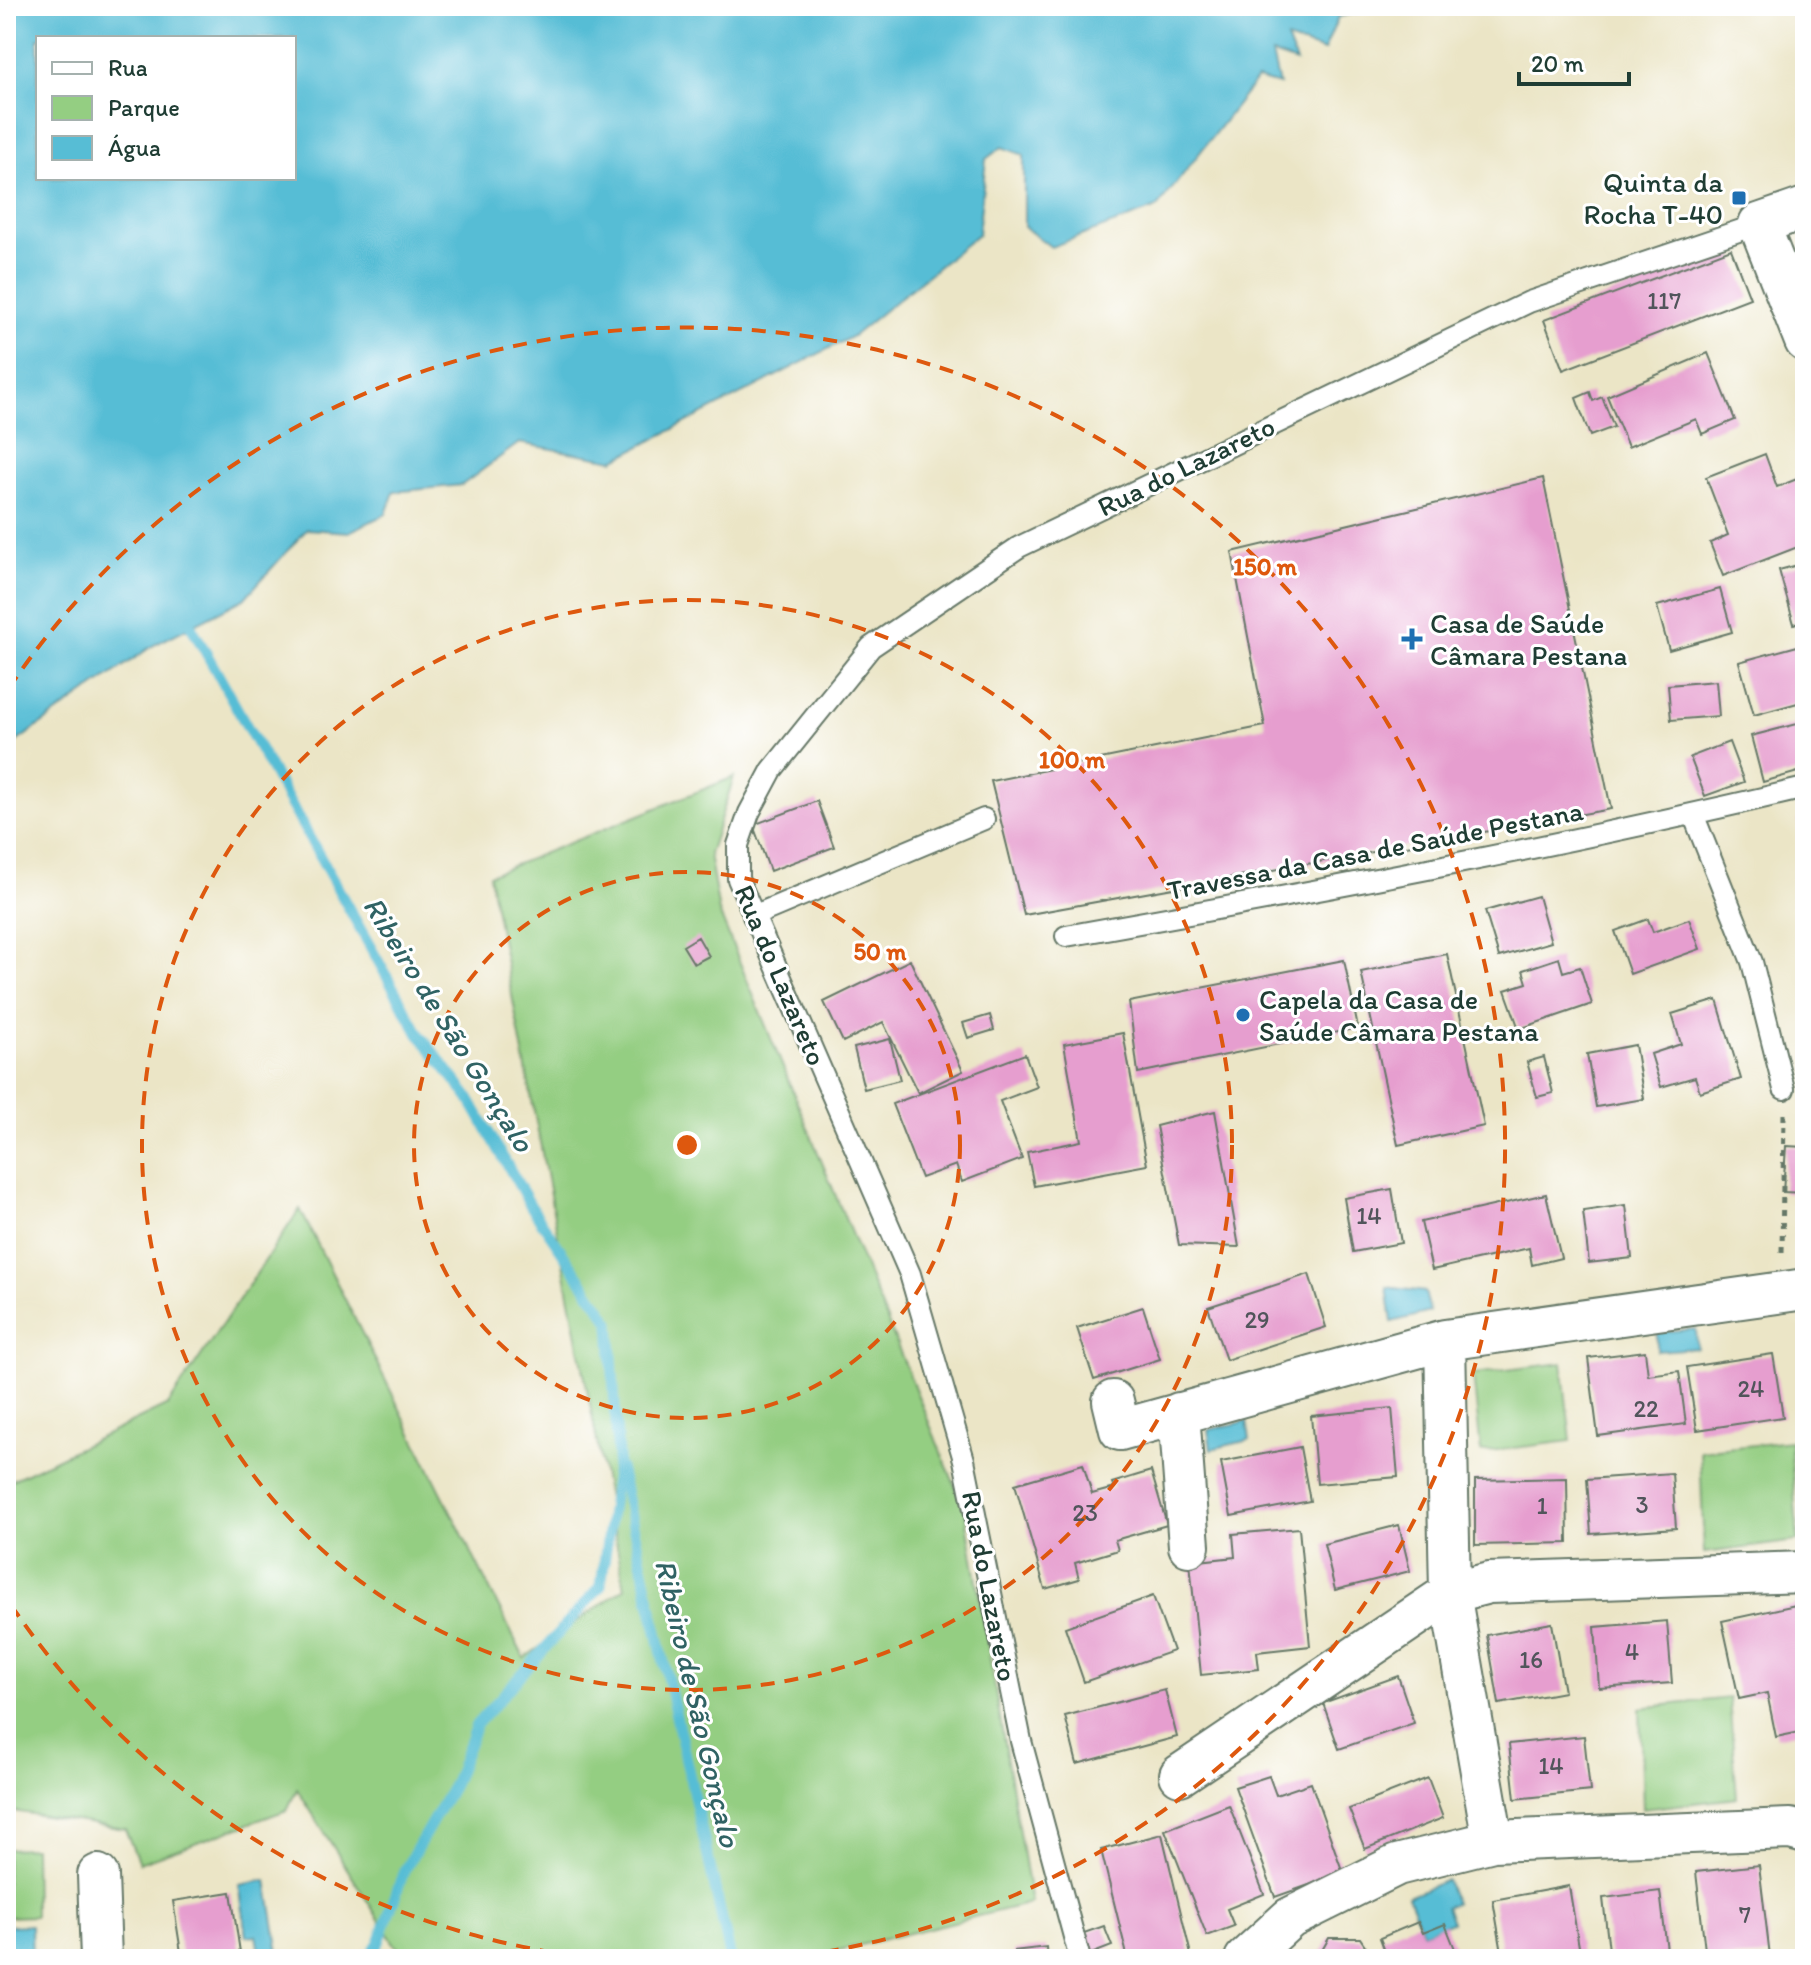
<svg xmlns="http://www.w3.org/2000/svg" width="1811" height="1965" font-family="Itim,sans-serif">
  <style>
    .green { fill: #94ce82; stroke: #5a865b; stroke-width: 2 }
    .water { fill: #57bdd5; stroke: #3b7d84; stroke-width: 2; fill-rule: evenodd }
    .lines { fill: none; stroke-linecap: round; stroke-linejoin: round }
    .stream { stroke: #57bdd5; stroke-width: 11 }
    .building { fill: #e69ecf }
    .service-casing { stroke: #667867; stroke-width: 24 }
    .minor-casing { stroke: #667867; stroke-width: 44 }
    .path { stroke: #667867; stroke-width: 5; stroke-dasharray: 6 6; stroke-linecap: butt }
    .service { stroke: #fff; stroke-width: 20 }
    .minor { stroke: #fff; stroke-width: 40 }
    .ring { fill: none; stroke: #de580e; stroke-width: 4; stroke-dasharray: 14 10 }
    .poi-dot { fill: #1f6fb2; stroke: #fff; stroke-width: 3 }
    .labels { text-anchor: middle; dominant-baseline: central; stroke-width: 6; stroke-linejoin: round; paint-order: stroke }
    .number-label { font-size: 24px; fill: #51555b }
    .poi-label { font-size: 28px; fill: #1f3d34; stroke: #fff; text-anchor: start }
    .street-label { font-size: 28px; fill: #1f3d34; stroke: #fff }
    .water-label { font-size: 30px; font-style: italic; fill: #306364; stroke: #fff }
    .centre { fill: #de580e; stroke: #fff; stroke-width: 4 }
    .ring-label { font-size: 24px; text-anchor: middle; font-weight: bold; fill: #de580e; stroke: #fff; stroke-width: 6; stroke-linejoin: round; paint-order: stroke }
  </style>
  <rect width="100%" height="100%" fill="#fff"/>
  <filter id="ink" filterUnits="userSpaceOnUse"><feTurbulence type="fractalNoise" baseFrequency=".0125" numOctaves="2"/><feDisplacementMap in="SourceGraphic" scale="16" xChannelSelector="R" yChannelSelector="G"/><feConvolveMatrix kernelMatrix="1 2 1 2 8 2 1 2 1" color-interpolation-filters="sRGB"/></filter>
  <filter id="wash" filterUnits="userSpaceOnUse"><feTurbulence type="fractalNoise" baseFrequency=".006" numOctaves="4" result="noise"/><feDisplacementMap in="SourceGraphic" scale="32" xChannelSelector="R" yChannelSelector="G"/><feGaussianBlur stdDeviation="1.8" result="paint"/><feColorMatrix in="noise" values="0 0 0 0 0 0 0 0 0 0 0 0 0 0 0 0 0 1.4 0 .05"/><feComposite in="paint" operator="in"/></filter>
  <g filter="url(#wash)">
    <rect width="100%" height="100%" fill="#ebe5c6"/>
    <path class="green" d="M734,777L709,854L719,912L965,1510L1031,1903L828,1953L830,1959H413L395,1945L297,1789L287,1810L139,1863L125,1829L6,1810V1483L168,1405L300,1209L524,1658L625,1588L489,875Z
      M1562,1363L1571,1441L1481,1452L1473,1374Z
      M1790,1441L1798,1541L1704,1553L1700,1451Z
      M1729,1698L1737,1798L1643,1809L1640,1708Z
      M34,1848L35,1916L6,1917V1849Z"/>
    <path class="water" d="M6,6H1363L1362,12L1338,17L1324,51L1287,39L1296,62L1272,54L1279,85L1257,79L1157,208L1051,247L1024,227V155L1002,147L986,159L978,234L853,336L614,460L519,443L462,485L394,492L386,514L349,532L307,529L244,599L152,646L6,749ZM38,38H294V178H38Z
      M1387,1287L1425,1292L1430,1312L1392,1322Z
      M1696,1329L1697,1348L1657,1351V1332Z
      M1247,1421L1250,1440L1211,1449L1208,1430Z
      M267,1880L280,1959H260L256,1935L247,1936L239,1885Z
      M1446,1880L1455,1903L1446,1907L1452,1922L1423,1933L1408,1896Z
      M31,1925L32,1959H8L7,1926Z"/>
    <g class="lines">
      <path class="stream" d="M191,626L419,1034L469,1098L532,1208L610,1322L618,1458L601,1586L476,1725L453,1785L404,1871L379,1942L368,1959
        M620,1468L731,1959"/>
    </g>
    <g id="blocks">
      <path class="building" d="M1731,249L1750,298L1563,370L1544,320Z
        M1708,353L1735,420L1702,434L1696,419L1628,447L1607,396Z
        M1590,392L1593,401L1602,397L1614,427L1590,436L1576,398Z
        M1765,454L1777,487L1802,477L1805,532L1799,535L1803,545L1723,576L1710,543L1728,535L1706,477Z
        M1543,478L1611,809L1024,915L991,781L1265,726L1232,552Z
        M1805,563V621L1794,624L1779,570Z
        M1720,589L1732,632L1669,650L1657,606Z
        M1801,645L1805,662V701L1754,715L1739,662Z
        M1716,681L1719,716L1671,720L1668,685Z
        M1805,722V770L1763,782L1751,736Z
        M1729,742L1744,782L1705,796L1690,757Z
        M817,801L834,847L770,871L753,825Z
        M1805,818V845H1804L1797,820Z
        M1538,896L1551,942L1499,957L1485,911Z
        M1648,919L1653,932L1689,919L1700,949L1630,974L1615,931Z
        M698,937L709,956L694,964L683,946Z
        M1447,954L1484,1126L1398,1145L1361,972Z
        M1559,958L1563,972L1580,967L1592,1004L1519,1029L1505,990L1527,983L1523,970Z
        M910,960L963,1071L918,1093L883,1022L843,1042L824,1002Z
        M1344,960L1358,1028L1138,1073L1129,1002Z
        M1717,1000L1741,1079L1700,1092L1695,1077L1661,1087L1651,1054L1681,1044L1672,1014Z
        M990,1015L994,1030L968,1038L963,1023Z
        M1123,1033L1147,1165L1034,1186L1027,1152L1081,1141L1064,1044Z
        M890,1039L900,1080L864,1089L854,1048Z
        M1635,1045L1644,1099L1596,1107L1587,1054Z
        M1025,1054L1037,1087L1000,1101L1022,1159L962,1182L956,1165L921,1178L892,1104Z
        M1544,1057L1553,1093L1537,1097L1527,1062Z
        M1215,1111L1239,1247L1179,1245L1156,1126Z
        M1786,1146L1805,1147V1193L1783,1192Z
        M1392,1189L1401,1243L1353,1252L1344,1198Z
        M1546,1194L1561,1258L1532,1265L1529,1248L1432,1270L1421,1222Z
        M1626,1205L1632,1258L1589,1263L1583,1211Z
        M1309,1274L1326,1327L1226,1360L1208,1307Z
        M1143,1307L1160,1359L1094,1380L1077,1328Z
        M1645,1351L1648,1375L1679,1371L1686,1424L1598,1436L1588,1358Z
        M1773,1354L1783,1417L1697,1430L1687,1367Z
        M1392,1408L1398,1477L1317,1484L1311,1416Z
        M1300,1447L1310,1501L1231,1516L1221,1462Z
        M1083,1464L1092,1494L1114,1488L1112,1483L1151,1471L1167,1525L1115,1540L1118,1550L1075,1563L1079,1579L1045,1589L1015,1484Z
        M1672,1473L1676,1528L1591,1534L1587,1479Z
        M1567,1478L1568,1543L1475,1545V1480Z
        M1399,1525L1410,1571L1335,1590L1324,1544Z
        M1299,1528L1310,1646L1257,1652L1259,1669L1201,1675L1190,1562L1235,1557L1233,1534Z
        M1153,1596L1173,1651L1084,1682L1065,1627Z
        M1805,1603V1731L1776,1737L1767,1693L1739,1699L1722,1621Z
        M1667,1621L1672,1683L1599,1688L1595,1627Z
        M1552,1623L1564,1692L1499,1704L1487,1635Z
        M1398,1676L1414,1723L1339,1749L1323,1703Z
        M1165,1690L1177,1737L1077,1764L1065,1716Z
        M1584,1736L1590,1791L1515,1799L1509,1744Z
        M1269,1776L1276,1795L1311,1783L1343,1873L1275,1897L1235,1787Z
        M1428,1778L1443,1818L1365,1849L1349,1809Z
        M1229,1805L1264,1894L1227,1909L1234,1926L1207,1936L1165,1830Z
        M1162,1834L1192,1959H1128L1101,1850Z
        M1759,1865L1770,1956L1706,1959L1696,1872Z
        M1569,1886L1581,1959H1503L1493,1900Z
        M1660,1891L1668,1959H1610L1603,1898Z
        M231,1892L241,1959H182L173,1901Z
        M1418,1922L1423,1933L1445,1924L1459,1959H1388L1380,1938Z
        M1104,1926L1112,1946L1086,1956L1078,1935Z
        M1329,1938H1360L1374,1959H1317Z
        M1046,1947L1047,1959H1014V1951Z"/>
    </g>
  </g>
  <g filter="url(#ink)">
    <use href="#blocks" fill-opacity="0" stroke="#667867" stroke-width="2"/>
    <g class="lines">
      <g class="service-casing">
        <path id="service" d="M1693,814L1752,962L1784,1089
          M753,916L984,819
          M1066,936C1314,892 1560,846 1805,788
          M1080,1959L1021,1741L964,1460L910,1274L738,879V845L749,813L772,770L871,647L1019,547L1529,302L1759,224"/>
      </g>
      <g class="minor-casing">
        <path id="minor" d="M1805,208L1759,224L1805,341
          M1445,1340L1450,1593L1493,1841L1790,1829L1805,1833
          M1113,1401L1120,1430L1445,1340L1805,1289
          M1179,1413L1189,1546
          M1180,1775L1450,1593L1489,1583L1805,1572
          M98,1875L101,1959
          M1245,1959L1290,1918L1397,1865L1493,1841"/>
      </g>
      <path class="path" d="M1784,1114L1782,1253L1785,1252"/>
      <use href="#service" class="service"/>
      <use href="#minor" class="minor"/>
    </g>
  </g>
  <g class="ring">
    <circle cx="687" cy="1145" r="273"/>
    <circle cx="687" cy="1145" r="545"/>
    <path d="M601 1959A818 818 0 0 1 9 1602M9 688A818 818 0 1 1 773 1959"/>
  </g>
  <g class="poi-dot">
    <rect x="1731" y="190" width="16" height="16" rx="4"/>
    <path d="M1408 627h8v8h8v8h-8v8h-8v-8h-8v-8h8z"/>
    <circle cx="1243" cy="1015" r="8"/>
  </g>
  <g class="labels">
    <g class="number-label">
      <text x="1664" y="300">117</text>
      <text x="1369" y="1215">14</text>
      <text x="1257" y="1319">29</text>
      <text x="1751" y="1388">24</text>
      <text x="1646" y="1408">22</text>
      <text x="1642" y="1504">3</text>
      <text x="1542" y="1505">1</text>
      <text x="1085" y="1512">23</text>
      <text x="1632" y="1651">4</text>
      <text x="1531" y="1659">16</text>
      <text x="1551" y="1765">14</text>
      <text x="1745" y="1914">7</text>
    </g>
    <g class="poi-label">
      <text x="1723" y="182" text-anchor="end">Quinta da<tspan x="1723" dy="32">Rocha T-40</tspan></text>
      <text x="1430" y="623">Casa de Saúde<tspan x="1430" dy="32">Câmara Pestana</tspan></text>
      <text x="1259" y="999">Capela da Casa de<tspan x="1259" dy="32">Saúde Câmara Pestana</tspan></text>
    </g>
    <g class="street-label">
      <text transform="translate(1186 466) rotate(-26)">Rua do Lazareto</text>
      <text transform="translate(1375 850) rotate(-11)">Travessa da Casa de Saúde Pestana</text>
      <text transform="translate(781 975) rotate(67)">Rua do Lazareto</text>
      <text transform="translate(990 1586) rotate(79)">Rua do Lazareto</text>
    </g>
    <g class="water-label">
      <text transform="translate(449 1024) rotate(58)">Ribeiro de São Gonçalo</text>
      <text transform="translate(698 1703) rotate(77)">Ribeiro de São Gonçalo</text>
    </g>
  </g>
  <circle cx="687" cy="1145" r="12" class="centre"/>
  <g class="ring-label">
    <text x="1265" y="575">150 m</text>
    <text x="1072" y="768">100 m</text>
    <text x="880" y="960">50 m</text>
  </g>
  <rect width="1811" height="1965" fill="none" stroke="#fff" stroke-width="32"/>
  <rect x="36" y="36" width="260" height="144" fill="#ffffff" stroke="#a5b1ae" stroke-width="2"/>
  <rect x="52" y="62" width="40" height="12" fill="#ffffff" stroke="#a5b1ae" stroke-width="2"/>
  <text x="108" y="76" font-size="24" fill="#1f3d34">Rua</text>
  <rect x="52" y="96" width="40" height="24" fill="#94ce82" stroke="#a5b1ae" stroke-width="2"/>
  <text x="108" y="116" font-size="24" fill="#1f3d34">Parque</text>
  <rect x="52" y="136" width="40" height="24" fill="#57bdd5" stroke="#a5b1ae" stroke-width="2"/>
  <text x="108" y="156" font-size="24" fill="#1f3d34">Água</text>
  <path d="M1519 72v12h110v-12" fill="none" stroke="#1f3d34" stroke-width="4"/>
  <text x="1531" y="72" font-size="24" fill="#1f3d34" stroke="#ffffff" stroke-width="6" paint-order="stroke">20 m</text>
</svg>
